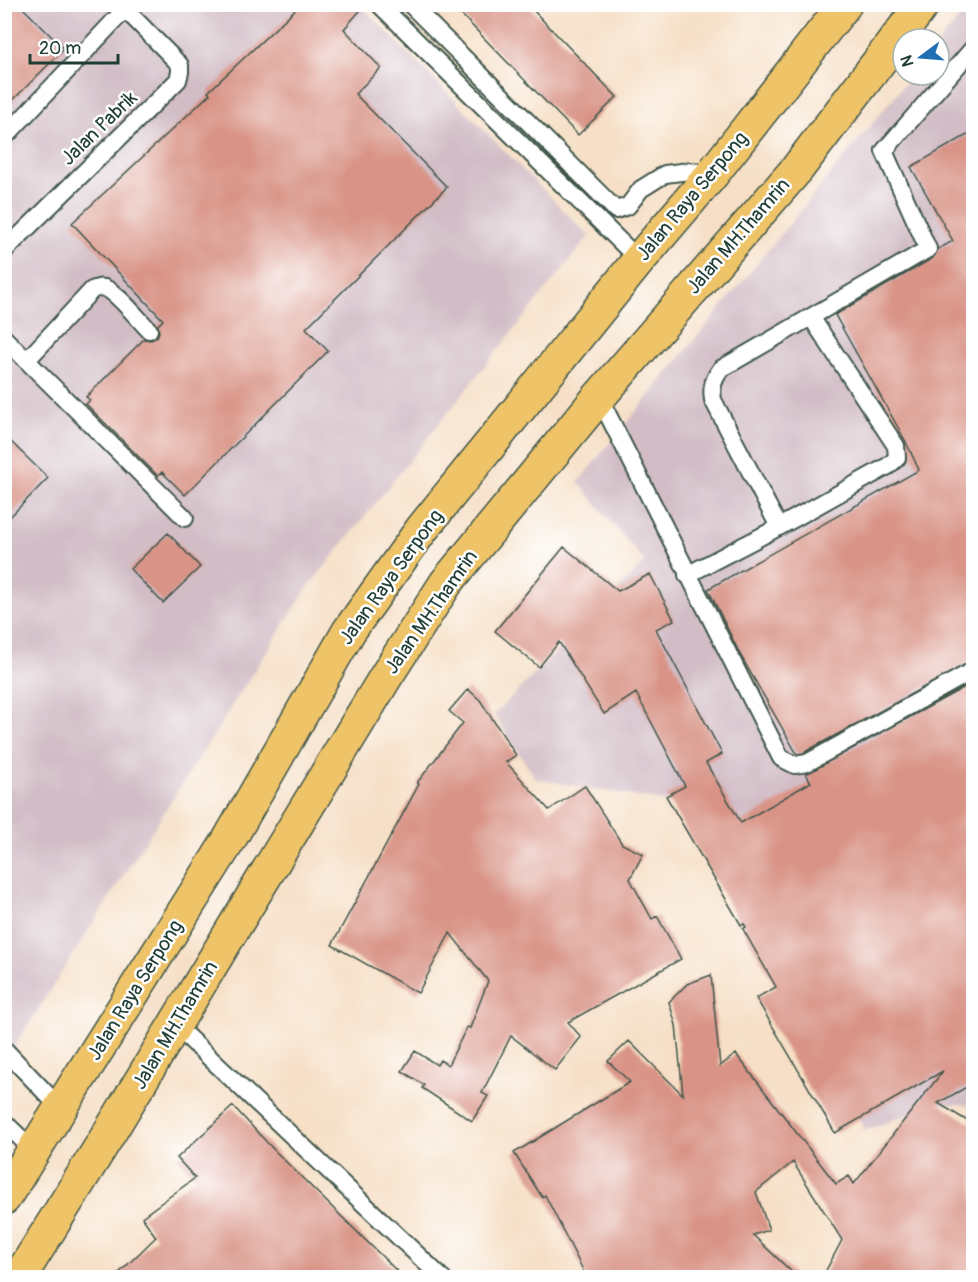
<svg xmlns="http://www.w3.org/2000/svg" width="978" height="1282" font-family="Pangolin,sans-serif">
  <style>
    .industrial { fill: #d2bdc6 }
    .building { fill: #d99487 }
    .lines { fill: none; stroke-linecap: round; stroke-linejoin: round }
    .service-casing { stroke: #3f554a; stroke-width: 20 }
    .primary-casing { stroke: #3f554a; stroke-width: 36 }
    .service { stroke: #fff; stroke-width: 16 }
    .primary { stroke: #efc469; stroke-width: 33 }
    .labels { text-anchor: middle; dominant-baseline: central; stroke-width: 5; stroke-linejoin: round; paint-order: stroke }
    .street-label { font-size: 20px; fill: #1f3d34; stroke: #fff }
  </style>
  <rect width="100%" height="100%" fill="#fff"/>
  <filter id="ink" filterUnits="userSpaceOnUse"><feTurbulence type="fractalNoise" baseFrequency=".0167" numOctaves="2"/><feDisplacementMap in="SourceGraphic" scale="12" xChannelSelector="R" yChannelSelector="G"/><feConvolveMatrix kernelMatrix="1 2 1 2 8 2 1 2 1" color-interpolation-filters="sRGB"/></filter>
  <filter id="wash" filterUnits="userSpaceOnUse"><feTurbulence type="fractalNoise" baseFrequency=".008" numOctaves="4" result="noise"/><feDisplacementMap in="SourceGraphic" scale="24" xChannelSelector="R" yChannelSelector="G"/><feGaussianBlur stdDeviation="1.35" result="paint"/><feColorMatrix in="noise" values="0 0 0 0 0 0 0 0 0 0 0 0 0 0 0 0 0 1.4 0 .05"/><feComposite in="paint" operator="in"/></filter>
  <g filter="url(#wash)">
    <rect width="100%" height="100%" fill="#f6dfc6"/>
    <path class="industrial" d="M5,5H360L589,236L306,590L5,1061Z
      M970,5H973V1105L937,1103L865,1131L680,804L536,779L494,715L645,562L578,482L912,75H939V42Z"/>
    <g id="blocks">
      <path class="building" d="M4,4H19L64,49L4,109Z
        M301,4H366L344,29L381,68L355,94L447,187L306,328L328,351L185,495L162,472L158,476L86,404L90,400L86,397L144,339L151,340L157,337L159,332L158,325L163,320L72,223L210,94L208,92Z
        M451,4H527L617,97L578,135Z
        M974,131V660L803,753L797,754L741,656L708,589L919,470L905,440L835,315L933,258L938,249L953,241L911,167Z
        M4,435L48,478L4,523Z
        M168,533L200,567L163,603L130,569Z
        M564,547L618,591L650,574L674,620L656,629L722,754L706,763L741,823L811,782L806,774L974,682V1083L938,1103L974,1125V1278H822L842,1240L793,1162L756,1192L769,1230L753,1235L798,1278H587L545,1195L542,1197L514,1153L630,1082L608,1061L629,1041L683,1095L676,1025L669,1002L687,984L711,975L720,1066L736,1054L836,1184L849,1176L854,1184L943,1071L835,1133L756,998L776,987L743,929L746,927L744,924L741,925L666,796L685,786L636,693L604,714L559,642L539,667L495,631Z
        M468,689L480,700L516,755L506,762L549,810L585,786L622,844L643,854L630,879L652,919L657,916L681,959L568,1022L581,1037L555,1070L511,1036L482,1093L488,1096L472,1121L422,1088L424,1085L402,1071L415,1051L437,1065L440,1060L448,1065L467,1027L470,1028L488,981L450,933L418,993L332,945L419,784L417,783L463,723L449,711Z
        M233,1106L275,1151L404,1278H114L156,1237L142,1217L195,1178L177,1158Z"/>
    </g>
  </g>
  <g filter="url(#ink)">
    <use href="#blocks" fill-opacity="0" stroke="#3f554a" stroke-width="1.5"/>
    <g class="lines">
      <g class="service-casing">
        <path id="service" d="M379,4L639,260
          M410,4L616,210L628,206L641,189L665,174L689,171L713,173
          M4,138L130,4
          M4,251L178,80L180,72V65L120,4
          M4,338L185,518
          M27,360L92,290C97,288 102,286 107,289C118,294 140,321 149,330
          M599,397L781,758L795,765L807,763L974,670
          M779,527L713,400C711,387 713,380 721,369L928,249L884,151L974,47
          M687,575L779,527L888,466L897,458L896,446L811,317
          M175,1025L442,1278
          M4,1049L61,1109
          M4,1122L34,1151"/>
      </g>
      <g class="primary-casing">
        <path id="primary" d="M4,1198L229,840L349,631L422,529L639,260L713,173L845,4
          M19,1278L105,1140L388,673L446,583L599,397L797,169L923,4"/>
      </g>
      <use href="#service" class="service"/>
      <use href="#primary" class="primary"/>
    </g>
  </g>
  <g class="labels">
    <g class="street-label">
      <text transform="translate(99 128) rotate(-44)">Jalan Pabrik</text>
      <text transform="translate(692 196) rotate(-50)">Jalan Raya Serpong</text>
      <text transform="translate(738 236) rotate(-49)">Jalan MH.Thamrin</text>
      <text transform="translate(391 577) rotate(-54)">Jalan Raya Serpong</text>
      <text transform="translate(431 612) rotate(-55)">Jalan MH.Thamrin</text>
      <text transform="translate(135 990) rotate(-58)">Jalan Raya Serpong</text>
      <text transform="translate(175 1025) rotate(-59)">Jalan MH.Thamrin</text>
    </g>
  </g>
  <rect width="978" height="1282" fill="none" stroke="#fff" stroke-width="24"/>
  <g transform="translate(921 57) rotate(254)"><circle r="28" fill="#ffffff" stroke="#a5b1ae" stroke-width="1.5"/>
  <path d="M0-4.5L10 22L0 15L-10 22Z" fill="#1f6fb2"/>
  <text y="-9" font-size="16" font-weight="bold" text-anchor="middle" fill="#1f3d34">N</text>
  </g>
  <path d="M30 54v9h88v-9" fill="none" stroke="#1f3d34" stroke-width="3"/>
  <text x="39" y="54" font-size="18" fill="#1f3d34" stroke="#ffffff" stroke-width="4.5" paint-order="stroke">20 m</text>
</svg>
